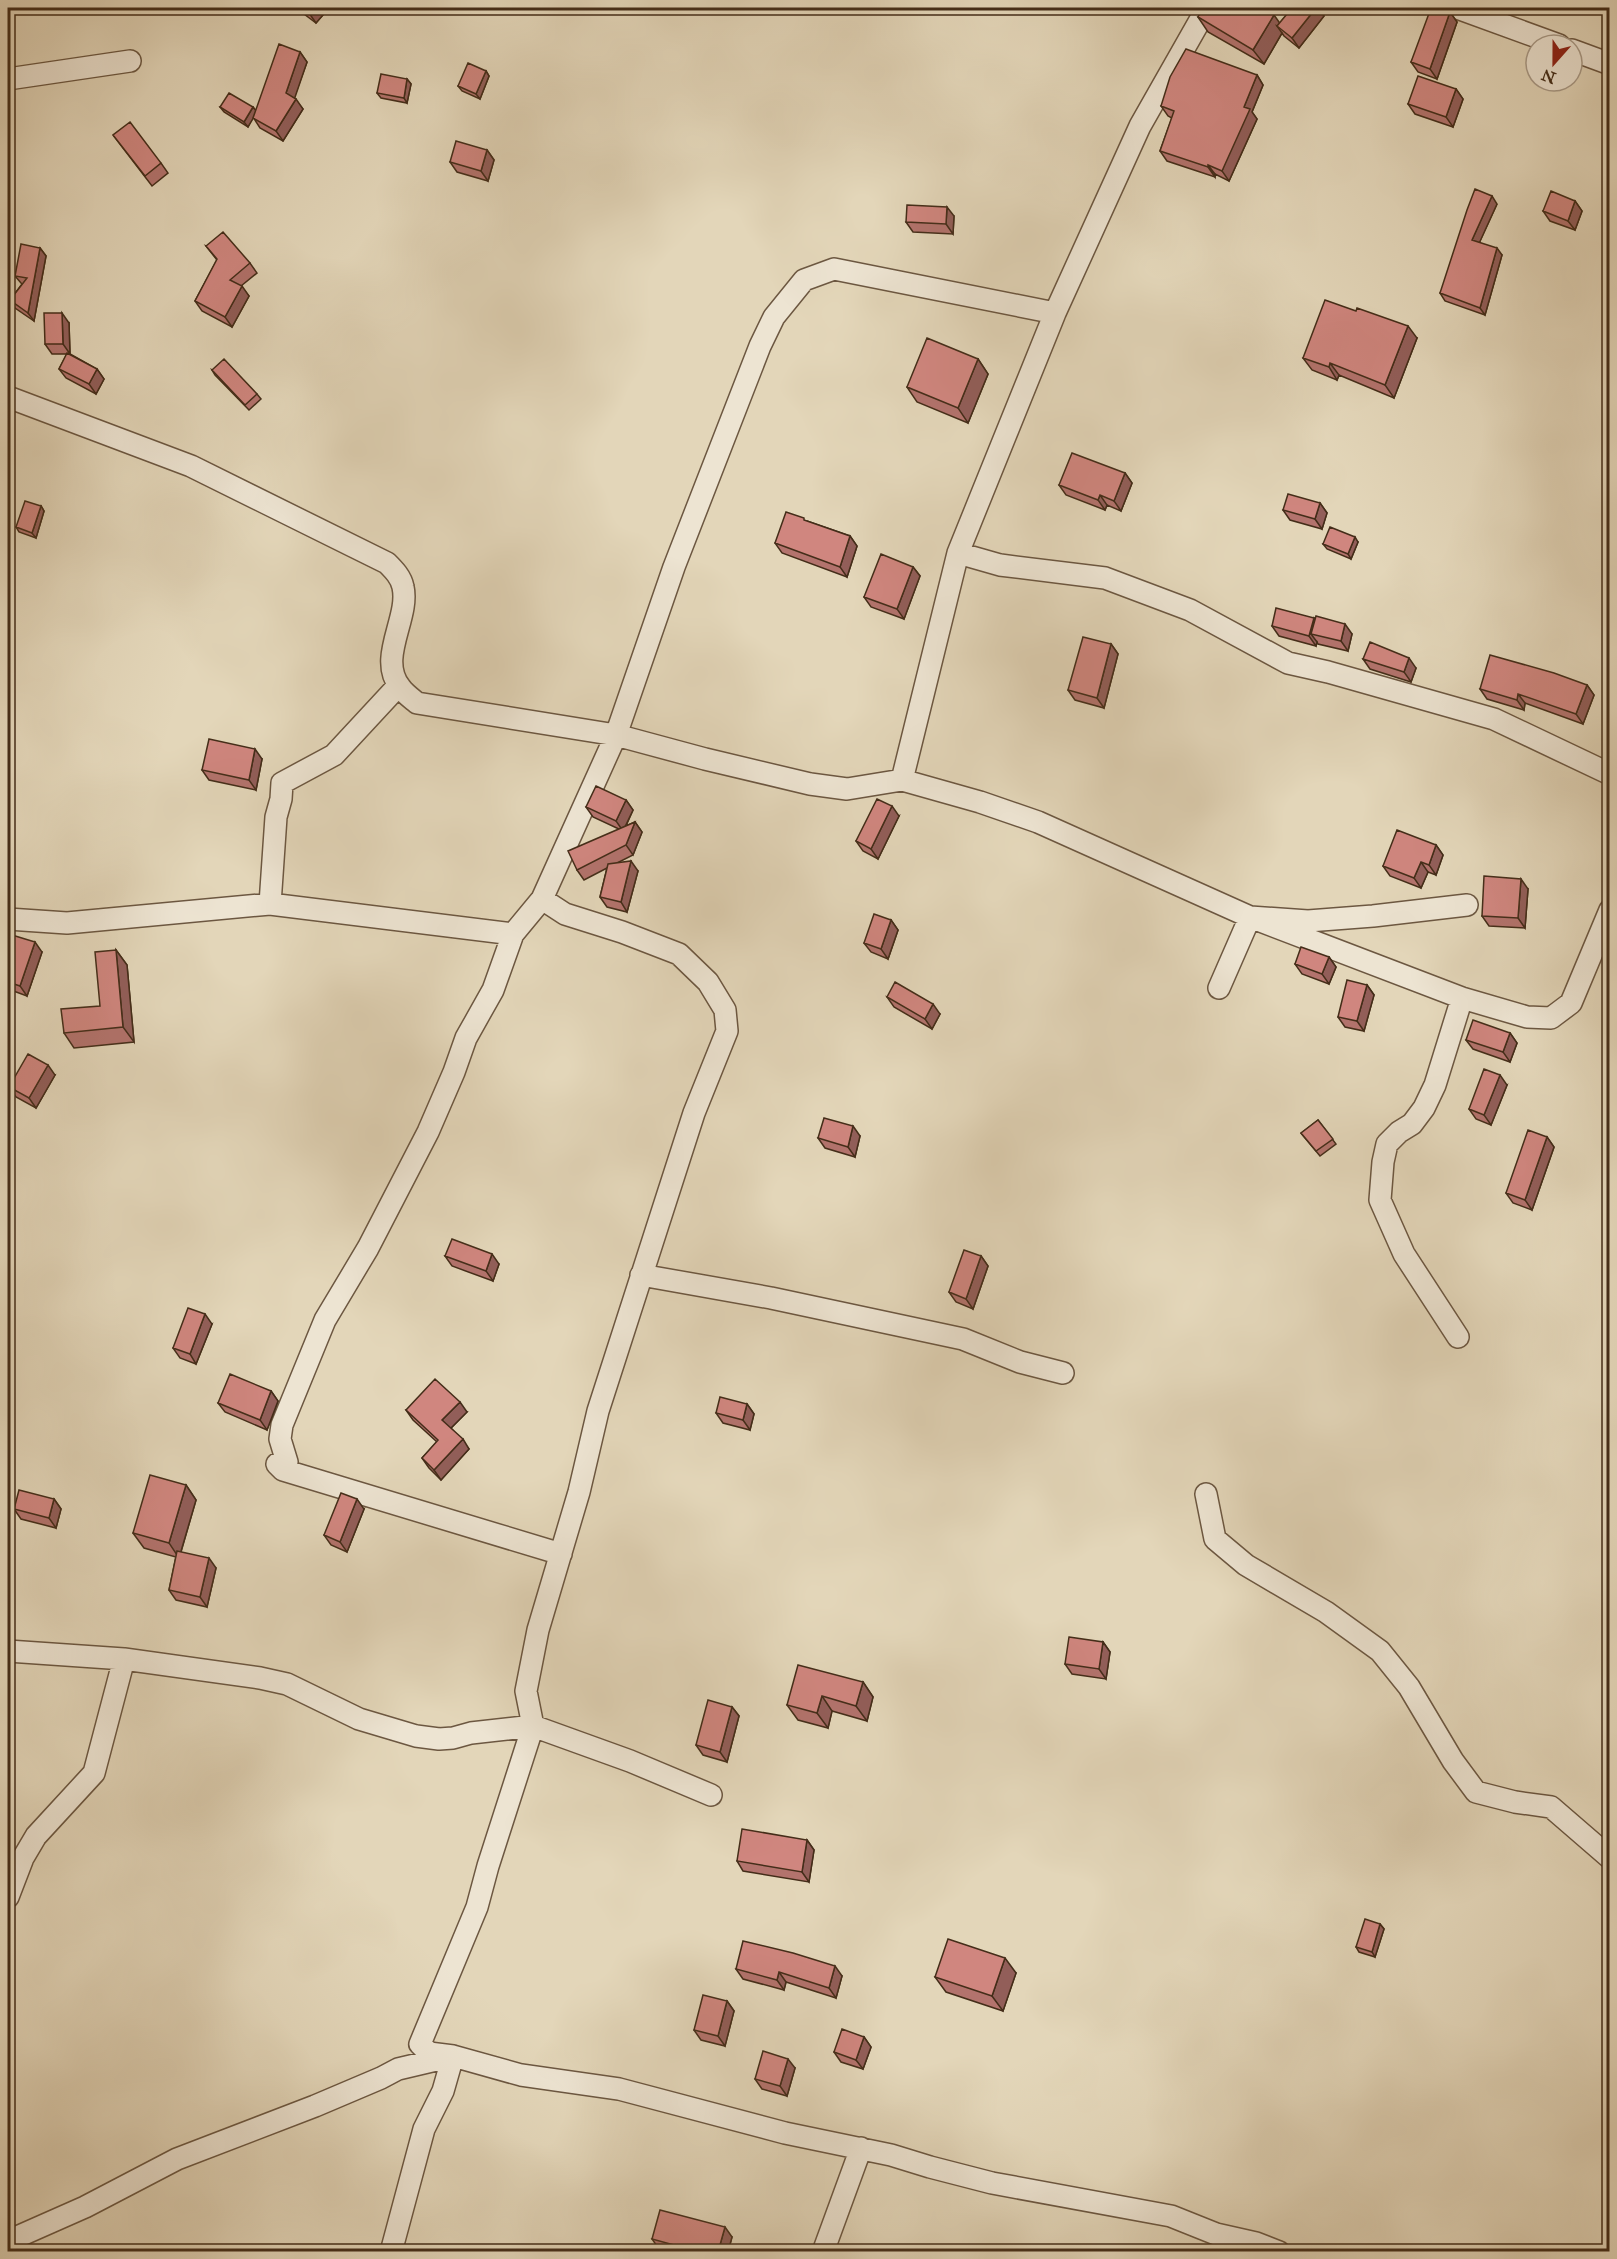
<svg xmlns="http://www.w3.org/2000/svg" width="1617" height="2259" font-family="'IM FELL Great Primer',serif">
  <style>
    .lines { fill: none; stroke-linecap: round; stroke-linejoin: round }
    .street-casing { stroke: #6c5741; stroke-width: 24 }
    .street { stroke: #ede4d2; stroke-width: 21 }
    .wall { fill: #b3736d; stroke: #442d19; stroke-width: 1.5 }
    .shaded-wall { fill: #925e59; stroke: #442d19; stroke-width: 1.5 }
    .building { fill: #d0867f; stroke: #442d19; stroke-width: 1.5 }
  </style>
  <rect width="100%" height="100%" fill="#e3d6b9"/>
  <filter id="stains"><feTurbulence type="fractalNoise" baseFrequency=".00333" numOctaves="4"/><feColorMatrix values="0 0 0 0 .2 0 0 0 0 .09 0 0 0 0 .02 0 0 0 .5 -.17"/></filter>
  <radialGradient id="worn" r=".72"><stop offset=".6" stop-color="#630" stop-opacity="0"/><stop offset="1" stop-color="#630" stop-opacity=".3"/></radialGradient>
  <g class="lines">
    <g class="street-casing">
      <path id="street" d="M1457,8L1559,45
        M1572,50L1610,64
        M8,79L130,61
        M8,397L191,466L387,563C394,570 401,577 403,587C410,618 377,658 400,687C404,693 411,698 417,703L616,735L705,759L810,784L847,789L902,780L980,802L1038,822L1250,917L1462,998L1527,1017L1551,1018L1571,1003L1610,910
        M958,553L1000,565L1105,578L1190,610L1288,663L1328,672L1494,719L1610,774
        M902,780L958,553L979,501L1055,313L1140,126L1207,8
        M542,899L616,735L674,567L760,346L774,317L804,280L834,269L1055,313
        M270,904L276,817L281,799L282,783L334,755L398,686
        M8,919L67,923L270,904L513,934L542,899L565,914L622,932L679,954L708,982L725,1010L727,1031L694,1113L598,1411L579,1492L538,1630L526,1691L533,1726L488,1866L477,1907L420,2044L429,2053L453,2056L443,2091L424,2129L391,2252
        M513,934L493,990L466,1038L454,1072L428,1132L368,1248L325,1320L282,1425L280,1439L287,1462L277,1464L283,1470L561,1554
        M1219,988L1250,917L1308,921L1373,916L1467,905
        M641,1275L771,1298L963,1339L1020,1362L1063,1373
        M1458,1337L1404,1254L1380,1200L1383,1162L1387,1144L1399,1132L1412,1124L1424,1108L1435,1085L1462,998
        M1206,1494L1215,1539L1246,1565L1326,1612L1380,1651L1409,1687L1453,1761L1476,1792L1515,1802L1551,1807L1610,1858
        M8,1651L124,1659L260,1678L287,1684L359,1719L416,1736L439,1739L453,1738L471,1733L533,1726L630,1761L711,1795
        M8,1897L23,1858L36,1836L94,1773L124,1659
        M8,2241L85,2207L177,2159L315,2106L381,2078L398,2069L453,2056L521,2075L619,2089L785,2133L891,2155L930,2167L992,2183L1171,2216L1216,2234L1256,2243L1279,2252
        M823,2252L861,2148"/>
    </g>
    <use href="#street" class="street"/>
  </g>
  <path class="wall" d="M298,8H329L316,23L300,11Z
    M1292,8H1318L1324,16L1299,48L1284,36L1282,33L1264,64L1208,32L1198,17L1280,23Z
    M1445,9L1450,12L1457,22L1437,79L1418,72L1411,62Z
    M300,52L307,62L294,98L303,109L283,141L260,128L253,117L248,127L224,112L220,107H253L256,111Z
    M486,71L489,76L480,99L462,91L458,86Z
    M1257,75L1263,85L1252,112L1257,119L1229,181L1215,174V177L1167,161L1160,151L1172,118L1168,116L1161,106Z
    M407,79L411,84L407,103L381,98L377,93Z
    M1456,89L1463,99L1453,127L1415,114L1408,104Z
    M113,135L161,163L168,173L152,186Z
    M487,150L494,160L488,181L457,172L450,162Z
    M1575,201L1582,211L1575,230L1550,221L1543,211Z
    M1497,204L1479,243L1502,255L1485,315L1445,301L1440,293Z
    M954,216L953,234L913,232L906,222Z
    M206,246L250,263L257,273L241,286L249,296L232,327L202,311L195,301L217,260Z
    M40,248L46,256L34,321L15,308L10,300L22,284L21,283L15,276Z
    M69,323L70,354L97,369L104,379L96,394L66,378L59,369L67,354H52L45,344Z
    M1417,338L1394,398L1339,375L1337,380L1312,370L1303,358Z
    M978,359L988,374L968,423L917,402L907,387Z
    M212,370L257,394L261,399L249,410L215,375Z
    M1125,473L1132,483L1121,511L1107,505L1105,510L1066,495L1059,485Z
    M1320,503L1327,513L1322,529L1290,520L1283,510Z
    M41,506L44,511L36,538L19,532L16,527Z
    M807,521L850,536L857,546L847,577L782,553L775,543Z
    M1358,542L1351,559L1327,549L1323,544Z
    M913,567L920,576L904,619L871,607L864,597Z
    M1314,618L1315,620L1352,634L1348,651L1318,644L1317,642L1316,646L1279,636L1272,626Z
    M1111,644L1118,654L1104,708L1075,700L1068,690Z
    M1363,659L1416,668L1411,682L1370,669Z
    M1587,685L1594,695L1583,724L1525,703L1524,710L1487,699L1480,689Z
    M262,759L256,790L209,780L202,770Z
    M626,800L633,810L626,826L635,822L642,832L633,855L619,862L638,871L627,912L607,907L600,897L607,868L584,880L577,870L619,829L593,817L586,807Z
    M899,816L878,859L863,851L856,841Z
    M1436,845L1443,855L1436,875L1428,872L1421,888L1390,876L1383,866Z
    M1528,889L1525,928L1489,926L1482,916Z
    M891,920L898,930L888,959L871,952L864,943Z
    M8,949L42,952L27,996L8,989Z
    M116,950L127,965L134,1042L74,1048L64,1033L100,1006Z
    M1329,957L1336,967L1329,984L1302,974L1295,964Z
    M1367,985L1374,995L1364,1031L1345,1027L1338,1017Z
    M887,997L940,1014L932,1029L894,1007Z
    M1510,1033L1517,1043L1510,1062L1473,1049L1466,1040Z
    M55,1075L36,1108L16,1097L9,1087Z
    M1507,1085L1491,1125L1476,1119L1469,1109Z
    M1318,1120L1336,1144L1320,1156L1301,1133Z
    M860,1136L855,1157L825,1148L818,1138Z
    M1547,1137L1554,1147L1532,1210L1513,1203L1506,1193Z
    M445,1256L499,1264L493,1281L452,1266Z
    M981,1256L988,1266L973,1309L956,1302L949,1292Z
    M212,1324L196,1364L180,1358L173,1348Z
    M271,1391L278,1401L267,1430L225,1412L218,1403Z
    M747,1404L754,1414L750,1430L723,1423L716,1413Z
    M406,1410L467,1412L451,1428L469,1449L441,1480L429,1468L422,1458L437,1442L413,1420Z
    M186,1485L196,1500L181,1552L216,1568L207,1607L176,1600L169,1590L176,1557L144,1548L133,1533Z
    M54,1499L61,1509L56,1528L21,1519L14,1509Z
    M364,1509L347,1552L331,1545L324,1535Z
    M1103,1642L1110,1652L1106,1679L1072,1674L1065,1664Z
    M863,1682L873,1697L867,1721L832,1711L828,1728L798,1720L787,1705Z
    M732,1707L739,1716L727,1762L703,1755L696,1745Z
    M807,1840L814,1850L809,1882L743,1871L737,1861Z
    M1380,1924L1384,1929L1375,1957L1359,1952L1356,1947Z
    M736,1969L842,1976L836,1998L786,1982L784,1990L743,1979Z
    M1016,1973L1003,2011L946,1992L935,1977Z
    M727,2001L734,2011L725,2046L701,2040L694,2030Z
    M864,2037L871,2047L863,2069L841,2062L834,2052Z
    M795,2068L787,2096L762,2089L755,2079Z
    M732,2237L728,2252H667L659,2249L652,2239Z"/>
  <path class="shaded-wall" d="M314,8H329L316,23L309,13Z
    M1316,8H1318L1324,16L1299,48L1292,38Z
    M1450,12L1457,22L1437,79L1430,69Z
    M1274,15L1284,29L1277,26L1282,33L1264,64L1253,50Z
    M300,52L307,62L293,103L286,93Z
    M486,71L489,76L480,99L476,94Z
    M1257,75L1263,85L1252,112L1257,119L1229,181L1222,171L1244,107Z
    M407,79L411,84L407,103L404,98Z
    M1456,89L1463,99L1453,127L1446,117Z
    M296,99L303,109L283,141L276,131Z
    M253,107L257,112L248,127L244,122Z
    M487,150L494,160L488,181L481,171Z
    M1208,165L1215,174V177L1208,167Z
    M1492,196L1497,204L1477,248L1472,240Z
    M1575,201L1582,211L1575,230L1568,221Z
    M947,207L954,216L953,234L946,224Z
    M40,248L46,256L34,321L28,313Z
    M1497,248L1502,255L1485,315L1480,308Z
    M242,286L249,296L232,327L225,317Z
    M62,313L69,323L70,354L63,344Z
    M1408,326L1417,338L1394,398L1385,385Z
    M978,359L988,374L968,423L958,408Z
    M1330,363L1339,375L1337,380L1329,367Z
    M97,369L104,379L96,394L89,384Z
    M1125,473L1132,483L1121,511L1114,501Z
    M1100,495L1107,505L1105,510L1098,500Z
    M1320,503L1327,513L1322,529L1315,519Z
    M41,506L44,511L36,538L32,533Z
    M850,536L857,546L847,577L840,567Z
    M1355,537L1358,542L1351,559L1348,554Z
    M913,567L920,576L904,619L897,609Z
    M1314,618L1321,628L1311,634L1317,642L1316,646L1309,636Z
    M1345,624L1352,634L1348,651L1341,641Z
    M1111,644L1118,654L1104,708L1097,698Z
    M1409,658L1416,668L1411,682L1404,672Z
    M1587,685L1594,695L1583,724L1576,714Z
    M1518,694L1525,703L1524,710L1517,700Z
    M255,749L262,759L256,790L249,780Z
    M626,800L633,810L623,831L616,821Z
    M892,806L899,816L878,859L871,849Z
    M635,822L642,832L633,855L626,845Z
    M1436,845L1443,855L1436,875L1429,865Z
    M631,861L638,871L627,912L621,902Z
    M1421,862L1428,872L1421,888L1414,878Z
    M1521,879L1528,889L1525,928L1518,918Z
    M891,920L898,930L888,959L881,949Z
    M35,942L42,952L27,996L20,986Z
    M116,950L127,965L134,1042L123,1027Z
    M1329,957L1336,967L1329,984L1322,974Z
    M1367,985L1374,995L1364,1031L1357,1021Z
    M933,1004L940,1014L932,1029L925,1019Z
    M1510,1033L1517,1043L1510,1062L1503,1052Z
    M48,1065L55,1075L36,1108L29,1098Z
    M1500,1075L1507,1085L1491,1125L1484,1115Z
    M853,1126L860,1136L855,1157L848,1147Z
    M1547,1137L1554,1147L1532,1210L1525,1200Z
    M492,1254L499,1264L493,1281L486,1271Z
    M981,1256L988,1266L973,1309L966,1299Z
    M205,1314L212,1324L196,1364L190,1354Z
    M271,1391L278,1401L267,1430L260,1420Z
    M460,1402L467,1412L449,1430L442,1420Z
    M747,1404L754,1414L750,1430L743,1420Z
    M463,1439L469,1449L441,1480L434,1470Z
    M186,1485L196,1500L179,1558L169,1543Z
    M54,1499L61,1509L56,1528L49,1518Z
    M357,1499L364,1509L347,1552L340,1542Z
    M209,1558L216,1568L207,1607L200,1597Z
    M1103,1642L1110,1652L1106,1679L1099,1669Z
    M863,1682L873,1697L867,1721L856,1706Z
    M822,1696L832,1711L828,1728L817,1713Z
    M732,1707L739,1716L727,1762L720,1752Z
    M807,1840L814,1850L809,1882L802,1872Z
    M1380,1924L1384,1929L1375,1957L1372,1952Z
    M1005,1958L1016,1973L1003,2011L992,1996Z
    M835,1966L842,1976L836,1998L829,1988Z
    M779,1972L786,1982L784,1990L777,1980Z
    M727,2001L734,2011L725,2046L718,2036Z
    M864,2037L871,2047L863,2069L856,2060Z
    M788,2059L795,2068L787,2096L780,2086Z
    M725,2227L732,2237L728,2252H718Z"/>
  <path class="building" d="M302,8H314L309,13Z
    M1203,8H1262L1274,15L1253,50L1198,17Z
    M1292,8H1316L1292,38L1277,26Z
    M1431,8H1442L1450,12L1430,69L1411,62Z
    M279,44L300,52L286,93L296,99L276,131L253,118Z
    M1186,49L1257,75L1244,107L1250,109L1222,171L1208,165V167L1160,151L1174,111L1161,106L1170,77Z
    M468,63L486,71L476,94L458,86Z
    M381,74L407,79L404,98L377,93Z
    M1418,76L1456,89L1446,117L1408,104Z
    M229,93L253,107L244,122L220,107Z
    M130,122L161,163L145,176L113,135Z
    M456,141L487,150L481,171L450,162Z
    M1475,189L1492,196L1472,240L1497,248L1480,308L1440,293L1467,210Z
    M1551,191L1575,201L1568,221L1543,211Z
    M907,205L947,207L946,224L906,222Z
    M223,232L250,263L230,280L242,286L225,317L195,301L217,259L206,246Z
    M21,244L40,248L28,313L10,300L27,278L15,276Z
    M1325,300L1356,311L1357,308L1408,326L1385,385L1330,363L1329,367L1303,358Z
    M44,313H62L63,344H45Z
    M927,338L978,359L958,408L907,387Z
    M67,353L97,369L89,384L59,369Z
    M224,359L257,394L245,405L212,370Z
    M1072,453L1125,473L1114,501L1100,495L1098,500L1059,485Z
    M1288,494L1320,503L1315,519L1283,510Z
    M25,501L41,506L32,533L16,527Z
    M786,512L804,518V520L850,536L840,567L775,543Z
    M1330,527L1355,537L1348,554L1323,544Z
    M881,554L913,567L897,609L864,597Z
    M1276,608L1314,618L1309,636L1272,626Z
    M1316,616L1345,624L1341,641L1311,634Z
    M1083,637L1111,644L1097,698L1068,690Z
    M1370,642L1409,658L1404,672L1363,659Z
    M1490,655L1554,673L1587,685L1576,714L1518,694L1517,700L1480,689Z
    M209,739L255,749L249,780L202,770Z
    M596,786L626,800L616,821L586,807Z
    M877,799L892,806L871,849L856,841Z
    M635,822L626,845L577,870L568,851Z
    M1397,830L1436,845L1429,865L1421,862L1414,878L1383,866Z
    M631,861L621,902L600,897L608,864Z
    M1484,876L1521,879L1518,918L1482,916Z
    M874,914L891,920L881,949L864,943Z
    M12,935L35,942L20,986L8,982V949Z
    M1301,947L1329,957L1322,974L1295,964Z
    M116,950L123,1027L64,1033L61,1009L100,1006L95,952Z
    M1347,980L1367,985L1357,1021L1338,1017Z
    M895,982L933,1004L925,1019L887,997Z
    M1473,1020L1510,1033L1503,1052L1466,1040Z
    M28,1054L48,1065L29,1098L9,1087Z
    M1484,1069L1500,1075L1484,1115L1469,1109Z
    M824,1118L853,1126L848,1147L818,1138Z
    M1318,1120L1333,1139L1316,1151L1301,1133Z
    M1528,1130L1547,1137L1525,1200L1506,1193Z
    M452,1239L492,1254L486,1271L445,1256Z
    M964,1250L981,1256L966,1299L949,1292Z
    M188,1308L205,1314L190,1354L173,1348Z
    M230,1374L271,1391L260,1420L218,1403Z
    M435,1379L460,1402L442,1420L463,1439L434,1470L422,1458L438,1440L406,1410Z
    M720,1397L747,1404L743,1420L716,1413Z
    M150,1475L186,1485L169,1543L133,1533Z
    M19,1490L54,1499L49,1518L14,1509Z
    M341,1493L357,1499L340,1542L324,1535Z
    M177,1551L209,1558L200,1597L169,1590Z
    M1069,1637L1103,1642L1099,1669L1065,1664Z
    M798,1665L863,1682L856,1706L822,1696L817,1713L787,1705Z
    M708,1700L732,1707L720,1752L696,1745Z
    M742,1829L807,1840L802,1872L737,1861Z
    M1365,1919L1380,1924L1372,1952L1356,1947Z
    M948,1939L1005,1958L992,1996L935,1977Z
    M743,1941L793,1953L835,1966L829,1988L779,1972L777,1980L736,1969Z
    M703,1995L727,2001L718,2036L694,2030Z
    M842,2029L864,2037L856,2060L834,2052Z
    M763,2051L788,2059L780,2086L755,2079Z
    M660,2210L725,2227L718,2252H684L685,2248L652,2239Z"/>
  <rect width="1617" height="2259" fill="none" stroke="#e3d6b9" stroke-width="30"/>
  <rect x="9" y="9" width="1599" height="2241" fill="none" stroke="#442d19" stroke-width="3"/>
  <rect x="15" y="15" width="1587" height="2229" fill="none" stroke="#442d19" stroke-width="1.5"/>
  <g transform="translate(1554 63) rotate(201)"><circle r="28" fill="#ede4d2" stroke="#a99b88" stroke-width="1.5"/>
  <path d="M0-4.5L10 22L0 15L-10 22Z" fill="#8f2418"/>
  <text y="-9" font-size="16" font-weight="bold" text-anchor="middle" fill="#442d19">N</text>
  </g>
  <rect width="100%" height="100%" filter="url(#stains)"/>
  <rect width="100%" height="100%" fill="url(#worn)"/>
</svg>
